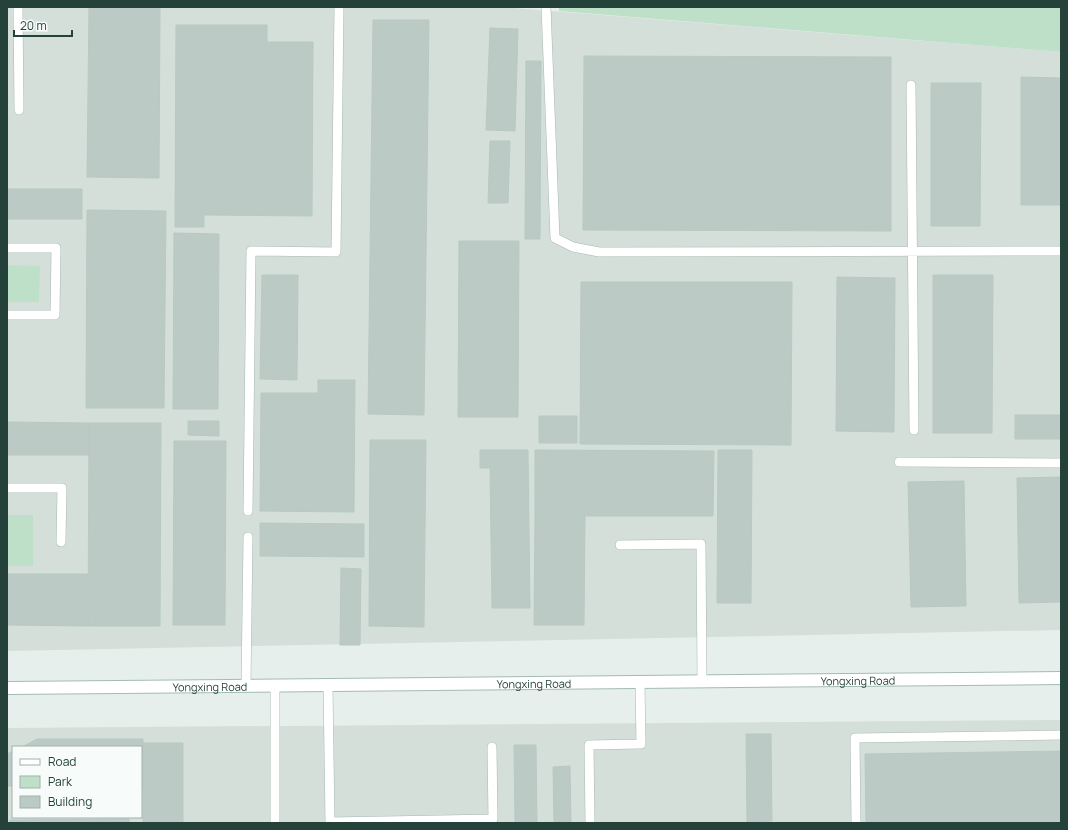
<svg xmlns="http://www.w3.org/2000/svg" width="1068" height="830" font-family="Manrope,sans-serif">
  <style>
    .built { fill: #d4dfda; fill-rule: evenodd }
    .green { fill: #bfe0c8 }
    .building { fill: #bbcac4; stroke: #b8c9c2 }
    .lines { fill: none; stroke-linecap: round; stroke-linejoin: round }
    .lane-casing { stroke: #a8b8b2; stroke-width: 10 }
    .secondary-casing { stroke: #a4bbb3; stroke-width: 14 }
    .lane { stroke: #fff; stroke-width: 9 }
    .secondary { stroke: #fff; stroke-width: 12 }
    .labels { text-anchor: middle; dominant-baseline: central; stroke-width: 3; stroke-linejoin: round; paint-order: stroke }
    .street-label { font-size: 11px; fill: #24423a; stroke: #f7fbf9 }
  </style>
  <rect width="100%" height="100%" fill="#e6efeb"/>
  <path class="built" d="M7,7H503L1061,52V630L7,651Z
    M1061,720V823H7V728ZM13,747H141V817H13Z"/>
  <path class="green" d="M559,7H1061V52L559,11Z
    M7,265L40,266L39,302H7Z
    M7,515H33V566H7Z"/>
  <path class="building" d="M89,7H160L159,178L87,177Z
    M373,20H429L424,415L368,414Z
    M176,25H267V42H313L312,216L204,215V227H175Z
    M490,28L518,29L515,131L486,130Z
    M584,56L891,57V231L583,230Z
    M526,61H541L540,239H525Z
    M1021,77L1061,78V205H1021Z
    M931,83H981L980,226H931Z
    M490,141H510L508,203H488Z
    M7,189H82V219H7Z
    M87,210L166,211L164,408H86Z
    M174,233L219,234L218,409H173Z
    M459,241H519L518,417H458Z
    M262,275H298L297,380L260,379Z
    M933,275H993L992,433H933Z
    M837,277L895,278L894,432L836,431Z
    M581,282H792L791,445L580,444Z
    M318,380H355L354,512L260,511L261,393H318Z
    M1015,415H1061V439H1015Z
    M539,416H577V443H539Z
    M188,421H219V436L188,435Z
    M7,422L89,423V455H7Z
    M89,423H161L160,626H88Z
    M370,440H426L424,627L369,626Z
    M174,441H226L225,625H173Z
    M480,450H528L530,608H492L490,468H480Z
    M535,450L714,451L713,516H535Z
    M718,450H752L751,603H717Z
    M1061,477V602L1019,603L1017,478Z
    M964,481L966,606L911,607L908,482Z
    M535,516H585L584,625H534Z
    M260,523L364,524V557L260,556Z
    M341,568L361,569L360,645H340Z
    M7,574H88V626L7,625Z
    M746,734H771L772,821L747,822Z
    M37,739H143V786H141V747H22Z
    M143,743H183V823H143Z
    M514,745H536L537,823H515Z
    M13,751V786H7V754Z
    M1061,751V823H866L865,754Z
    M570,766L571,823H554L553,767Z
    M129,819V823H10V820Z"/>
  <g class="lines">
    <g class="lane-casing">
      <path id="lane" d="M18,7L19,110
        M546,7L555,238L573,247L599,252L1061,251
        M911,85L914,430
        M7,248H56L55,315H7
        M899,462L1061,463
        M7,488H62L61,542
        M248,511L251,251L336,252L339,7
        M620,545L701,544L702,682
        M328,685L330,823
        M246,686L248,537
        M330,822L493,819L492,747
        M275,823V686
        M590,823L589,745L641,744L640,682
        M856,823L855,738L1061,735"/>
    </g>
    <g class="secondary-casing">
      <g id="secondary">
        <path id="s1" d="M7,688L1061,678"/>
      </g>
    </g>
    <use href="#lane" class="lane"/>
    <use href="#secondary" class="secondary"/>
  </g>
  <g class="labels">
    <g class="street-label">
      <text stroke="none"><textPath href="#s1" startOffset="851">Yongxing Road</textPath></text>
      <text stroke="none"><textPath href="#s1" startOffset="527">Yongxing Road</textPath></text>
      <text stroke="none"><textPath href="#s1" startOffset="203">Yongxing Road</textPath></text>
    </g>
  </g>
  <rect width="1068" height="830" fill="none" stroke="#24423a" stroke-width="16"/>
  <rect x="12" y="746" width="130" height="72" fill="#f7fbf9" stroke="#a3b1ad"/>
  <rect x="20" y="759" width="20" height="6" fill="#ffffff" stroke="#a3b1ad"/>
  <text x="48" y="766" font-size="12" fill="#24423a">Road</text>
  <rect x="20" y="776" width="20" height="12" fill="#bfe0c8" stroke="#a3b1ad"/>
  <text x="48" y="786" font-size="12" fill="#24423a">Park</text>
  <rect x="20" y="796" width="20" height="12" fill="#bbcac4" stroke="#a3b1ad"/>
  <text x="48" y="806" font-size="12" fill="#24423a">Building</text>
  <path d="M14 30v6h58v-6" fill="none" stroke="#24423a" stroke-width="2"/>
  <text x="20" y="30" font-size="12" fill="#24423a" stroke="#f7fbf9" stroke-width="3" paint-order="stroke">20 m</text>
</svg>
